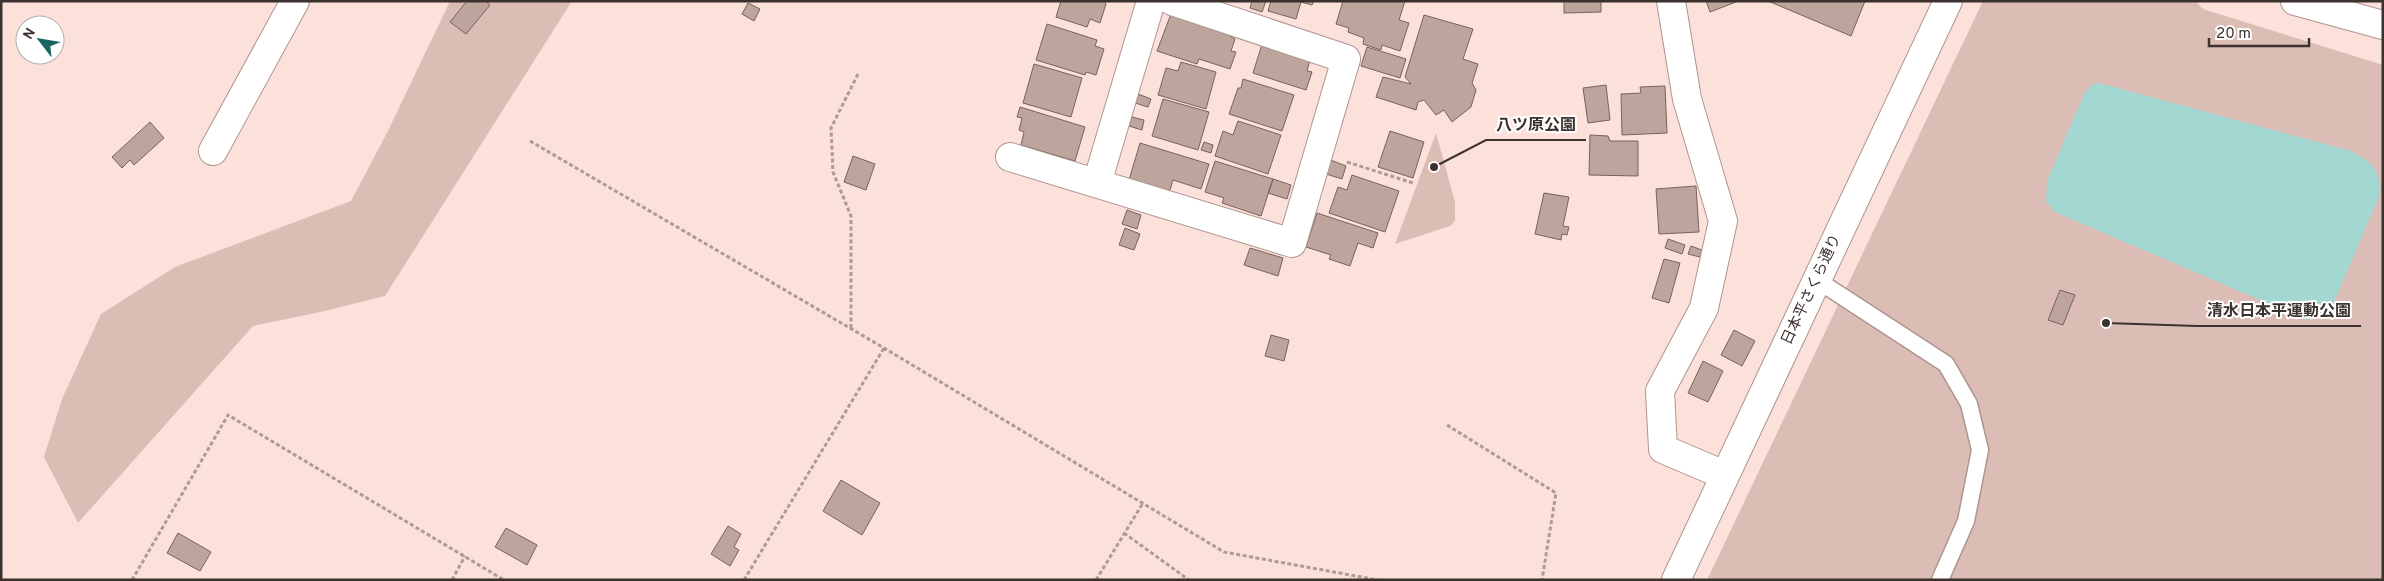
<svg xmlns="http://www.w3.org/2000/svg" width="2384" height="581" font-family="Overpass,'Noto Sans JP',sans-serif">
  <style>
    .green { fill: #dcbdb5 }
    .water { fill: #a2d7d2 }
    .building { fill: #bda49d; stroke: #79625c }
    .lines { fill: none; stroke-linecap: round; stroke-linejoin: round }
    .lane-casing { stroke: #ae958f; stroke-width: 19 }
    .street-casing { stroke: #ae958f; stroke-width: 30 }
    .secondary-casing { stroke: #ae958f; stroke-width: 30 }
    .path { stroke: #af9b96; stroke-width: 3; stroke-dasharray: 4 2.5; stroke-linecap: butt }
    .lane { stroke: #fff; stroke-width: 16 }
    .street { stroke: #fff; stroke-width: 28 }
    .secondary { stroke: #fff; stroke-width: 28 }
    .labels { text-anchor: middle; dominant-baseline: central; stroke-width: 4; stroke-linejoin: round; paint-order: stroke }
    .street-label { font-size: 15px; fill: #3b312e; stroke: #fff }
    .leader { fill: none; stroke: #3b312e; stroke-width: 2 }
    .callout-dot { fill: #3b312e; stroke: #fff; stroke-width: 2 }
    .callout-label { font-size: 16px; text-anchor: middle; font-weight: bold; fill: #3b312e; stroke: #fff; stroke-width: 4; stroke-linejoin: round; paint-order: stroke }
  </style>
  <rect width="100%" height="100%" fill="#fce1da"/>
  <path class="green" d="M450,1H572L385,296L325,311L253,326L78,523L44,457L62,399L101,314L175,267L351,201L388,131Z
    M1983,1H2195L2203,9L2383,65V580H1707Z
    M1436,133L1455,202V221L1450,226L1395,244Z"/>
  <path class="water" d="M2099,83L2351,151C2375,166 2378,165 2380,194L2331,309L2307,320L2055,212L2046,201L2047,181L2084,94L2091,85Z"/>
  <path class="building" d="M467,1H485L490,5L466,34L450,22Z
    M1061,1H1104L1106,4L1100,23L1090,19L1087,27L1056,17Z
    M1252,1H1266L1262,12L1250,8Z
    M1271,1H1314L1312,5L1301,2L1296,19L1268,11Z
    M1343,1H1405L1399,20L1409,23L1400,51L1382,45L1381,50L1363,44L1364,38L1348,32L1349,28L1336,24Z
    M1564,1H1601V12L1564,13Z
    M1706,1H1736V2L1710,12Z
    M1768,1H1865L1851,36Z
    M748,3L760,9L754,21L742,14Z
    M1171,14L1233,31L1231,37L1235,39L1231,51L1236,52L1230,69L1199,59L1197,64L1157,51Z
    M1424,15L1473,29L1463,59L1478,64L1472,83L1476,90L1471,107L1452,122L1444,110L1436,115L1424,100L1418,102L1416,110L1376,97L1383,77L1411,84L1405,77Z
    M1047,24L1097,40L1095,46L1104,49L1096,75L1086,72L1085,75L1036,60Z
    M1264,38L1312,53L1307,71L1312,72L1306,90L1253,73Z
    M1367,47L1406,59L1400,78L1361,66Z
    M1181,62L1216,72L1206,109L1158,95L1166,68L1178,71Z
    M1034,64L1082,78L1071,117L1023,103Z
    M1243,79L1294,95L1282,131L1229,114L1238,88H1241Z
    M1606,85L1610,120L1588,123L1583,88Z
    M1665,86L1667,133L1622,135L1621,94L1641,93L1640,87Z
    M1138,94L1151,99L1148,107L1135,103Z
    M1163,99L1209,112L1198,150L1152,136Z
    M1020,107L1085,127L1075,161L1021,145L1024,132L1019,130L1022,118L1017,117Z
    M1132,117L1144,120L1142,130L1129,126Z
    M1238,121L1281,135L1268,174L1215,156L1223,131L1233,135Z
    M150,122L164,138L134,165L130,160L122,168L112,157Z
    M1390,131L1424,142L1413,178L1378,167Z
    M1590,135L1608,136L1610,141H1638V176L1589,175Z
    M1204,142L1213,145L1211,153L1201,150Z
    M1140,143L1209,164L1201,189L1173,180L1169,193L1129,180Z
    M853,156L875,164L866,190L844,182Z
    M1328,159L1346,166L1342,179L1323,173Z
    M1215,161L1273,179L1261,216L1222,203L1224,198L1205,192Z
    M1352,175L1399,191L1385,232L1329,213L1338,187L1347,190Z
    M1273,179L1291,185L1287,199L1268,193Z
    M1696,186L1699,232L1659,234L1656,189Z
    M1544,193L1569,197L1563,226L1569,227L1567,235L1562,234L1561,240L1535,234Z
    M1127,210L1141,215L1137,229L1122,224Z
    M1317,213L1378,233L1373,248L1358,243L1350,266L1329,259L1331,255L1306,247Z
    M1125,228L1140,234L1134,250L1119,245Z
    M1668,239L1685,245L1682,254L1665,248Z
    M1691,246L1702,250L1700,257L1688,254Z
    M1250,248L1283,258L1278,276L1244,265Z
    M1664,259L1680,263L1669,303L1652,298Z
    M2060,290L2075,295L2063,325L2048,320Z
    M1734,330L1755,341L1742,366L1721,355Z
    M1271,335L1289,340L1284,361L1265,356Z
    M1703,361L1723,371L1708,402L1688,393Z
    M841,480L880,503L862,535L823,511Z
    M728,526L741,534L734,547L739,550L730,566L711,554Z
    M506,528L537,545L527,565L495,547Z
    M178,533L211,552L200,571L167,553Z"/>
  <g class="lines">
    <g class="lane-casing">
      <path id="lane" d="M1817,280L1946,364L1969,404L1980,450L1966,521L1940,580"/>
    </g>
    <g class="street-casing">
      <path id="street" d="M1671,1L1687,99L1723,221L1704,308L1660,391L1663,449L1724,475
        M2295,1L2383,25
        M213,151L295,1
        M1010,157L1292,243L1346,59L1172,1
        M1097,183L1151,1"/>
    </g>
    <g class="secondary-casing">
      <path id="secondary" d="M1676,580L1948,1"/>
    </g>
    <path class="path" d="M530,141L884,348L1224,552L1378,580
      M1347,162L1413,183
      M851,328V216L833,172L831,128L859,72
      M1447,425L1556,493L1542,580
      M1124,533L1189,580
      M132,580L228,415L504,580
      M452,580L465,556
      M744,580L884,348
      M1096,580L1143,503"/>
    <use href="#lane" class="lane"/>
    <use href="#street" class="street"/>
    <use href="#secondary" class="secondary"/>
  </g>
  <g class="labels">
    <g class="street-label">
      <text transform="translate(1812 290) rotate(-65)">日本平さくら通り</text>
    </g>
  </g>
  <path class="leader" d="M1434 167L1486 140H1586M2106 323L2197 326H2361"/>
  <g class="callout-dot">
    <circle cx="1434" cy="167" r="5"/>
    <circle cx="2106" cy="323" r="5"/>
  </g>
  <g class="callout-label">
    <text x="1536" y="130">八ツ原公園</text>
    <text x="2279" y="316">清水日本平運動公園</text>
  </g>
  <rect width="2384" height="581" fill="none" stroke="#3b312e" stroke-width="5"/>
  <g transform="translate(40 40) rotate(301)"><circle r="24" fill="#ffffff" stroke="#b1adab"/>
  <path d="M0-4L9 19L0 12L-9 19Z" fill="#186561"/>
  <text y="-8" font-size="14" font-weight="bold" text-anchor="middle" fill="#3b312e">N</text>
  </g>
  <path d="M2209 38v8h100v-8" fill="none" stroke="#3b312e" stroke-width="2.5"/>
  <text x="2216" y="38" font-size="15" fill="#3b312e" stroke="#ffffff" stroke-width="4" paint-order="stroke">20 m</text>
</svg>
